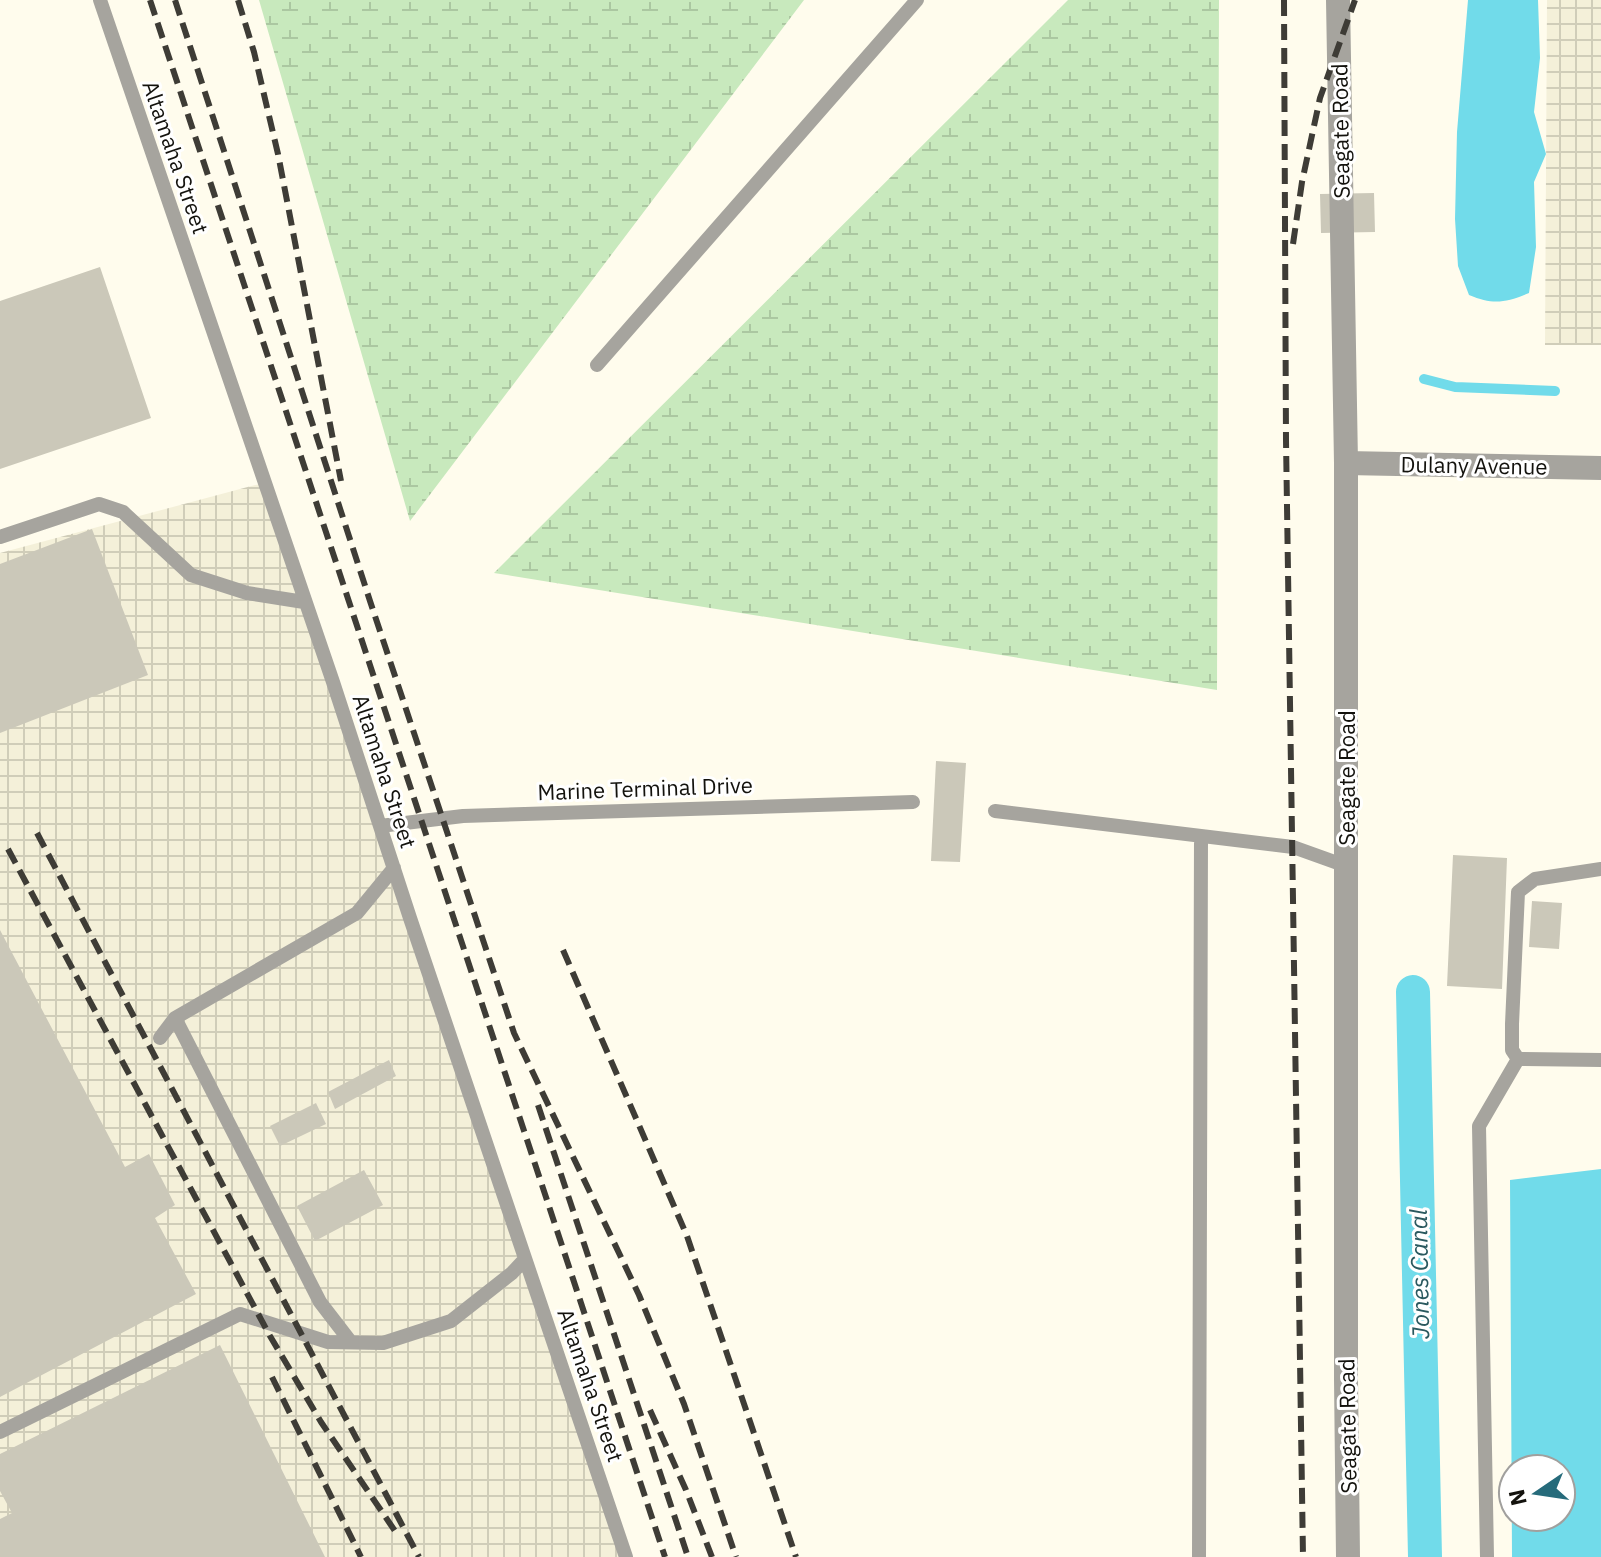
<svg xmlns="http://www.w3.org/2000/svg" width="1601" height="1557" font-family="'IBM Plex Sans',sans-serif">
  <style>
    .industrial { fill: url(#industrial-grid) }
    .wetland { fill: url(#wetland-marsh) }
    .water { fill: #71dbea; fill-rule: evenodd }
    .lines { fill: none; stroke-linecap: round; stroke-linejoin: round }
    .stream { stroke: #71dbea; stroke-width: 10 }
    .canal { stroke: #71dbea; stroke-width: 34 }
    .building { fill: #cbc8b9 }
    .lane { stroke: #a6a49e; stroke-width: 14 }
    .street { stroke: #a6a49e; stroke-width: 24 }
    .rail { stroke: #3e3c36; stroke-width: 6; stroke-dasharray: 16 8; stroke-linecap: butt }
    .labels { text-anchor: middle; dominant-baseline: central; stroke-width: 6; stroke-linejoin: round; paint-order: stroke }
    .street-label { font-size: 22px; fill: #13120d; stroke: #fff }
    .water-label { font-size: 24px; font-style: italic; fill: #2a595f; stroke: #fff }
  </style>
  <defs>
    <pattern id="industrial-grid" width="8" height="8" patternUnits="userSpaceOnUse" patternTransform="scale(2)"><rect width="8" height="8" fill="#f4f0d9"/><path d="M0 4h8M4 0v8" fill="none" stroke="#d0cdb9"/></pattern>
    <pattern id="wetland-marsh" width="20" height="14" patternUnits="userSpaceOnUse" patternTransform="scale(2)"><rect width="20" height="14" fill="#c8e9bd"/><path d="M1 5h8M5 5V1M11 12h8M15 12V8" fill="none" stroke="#abc7a1"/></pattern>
  </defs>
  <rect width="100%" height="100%" fill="#fffced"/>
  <path class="industrial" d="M1547,0H1601V345H1545Z
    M263,483L626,1557H0V553Z"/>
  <path class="wetland" d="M259,0H804L410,521Z
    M1068,0H1219L1217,690L494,573Z"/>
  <path class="water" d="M1468,0H1538L1540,58L1534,112L1546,154L1534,182L1536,247L1529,293C1505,303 1493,305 1469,295L1458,266L1455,219L1457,132Z
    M1601,1169V1557H1512L1510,1180ZM1561,1469V1517H1513V1469Z"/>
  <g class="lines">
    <path class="stream" d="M1424,379L1455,387L1555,391"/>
    <path class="canal" d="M1413,992L1425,1557"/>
  </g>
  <path class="building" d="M1374,193L1375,232L1321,233L1320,194Z
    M100,267L151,418L0,469V301Z
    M92,529L148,675L0,733V564Z
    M936,761L966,763L960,862L931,861Z
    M1453,855L1507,858L1502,989L1447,986Z
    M1532,901L1562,903L1559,949L1529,947Z
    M0,930L125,1167L149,1154L175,1205L155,1218L196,1294L0,1397Z
    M389,1060L396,1076L335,1109L328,1092Z
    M316,1103L326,1124L280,1146L270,1126Z
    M364,1170L383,1205L315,1241L297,1206Z
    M220,1345L325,1557H0V1519L12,1513L0,1491V1454Z"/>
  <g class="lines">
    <path class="lane" d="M100,0L333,682L410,918L626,1557
      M597,365L917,0
      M0,537L99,504L123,512L191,575L247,593L304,602
      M995,811L1293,847L1346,866
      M380,826L463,816L913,802
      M1601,869L1535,879L1518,892L1512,1024V1050L1518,1059L1601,1060
      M175,1018L320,1302L350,1341
      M160,1038L175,1018L357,913L394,868
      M0,1432L240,1314L328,1342L383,1343L451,1321L512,1273L525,1259
      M1199,1557L1201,836
      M1487,1557L1479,1126L1518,1059"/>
    <path class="street" d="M1338,0L1346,463V1379L1348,1557
      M1346,463L1601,468"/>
    <path class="rail" d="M150,0L665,1557
      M175,0L370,601L514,1033L639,1295L684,1404L736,1557
      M238,0L254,52L278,154L341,481
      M1284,0L1286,440L1303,1557
      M1293,244L1302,182L1320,98L1355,0
      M37,833L419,1557
      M8,849L270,1336L321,1422L397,1534
      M563,950L687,1236L796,1557
      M538,1105L688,1557
      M272,1377L361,1557
      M650,1410L686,1490L712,1557"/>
  </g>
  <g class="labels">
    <g class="street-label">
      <text transform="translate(1340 131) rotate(-91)">Seagate Road</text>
      <text transform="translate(176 157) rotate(71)">Altamaha Street</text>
      <text transform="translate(1474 465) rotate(1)">Dulany Avenue</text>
      <text transform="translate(385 771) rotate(72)">Altamaha Street</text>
      <text transform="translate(1346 778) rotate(-90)">Seagate Road</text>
      <text transform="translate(645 788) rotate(-2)">Marine Terminal Drive</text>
      <text transform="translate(591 1385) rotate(71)">Altamaha Street</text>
      <text transform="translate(1347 1426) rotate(-91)">Seagate Road</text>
    </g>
    <g class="water-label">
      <text transform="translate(1419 1274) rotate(-91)">Jones Canal</text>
    </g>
  </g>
  <g transform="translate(1537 1493) rotate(257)"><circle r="38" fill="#ffffff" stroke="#a1a09e" stroke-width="2"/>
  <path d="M0-6L14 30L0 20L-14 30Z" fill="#266b7b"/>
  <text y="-12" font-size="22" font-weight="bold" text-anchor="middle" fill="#13120d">N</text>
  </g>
</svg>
